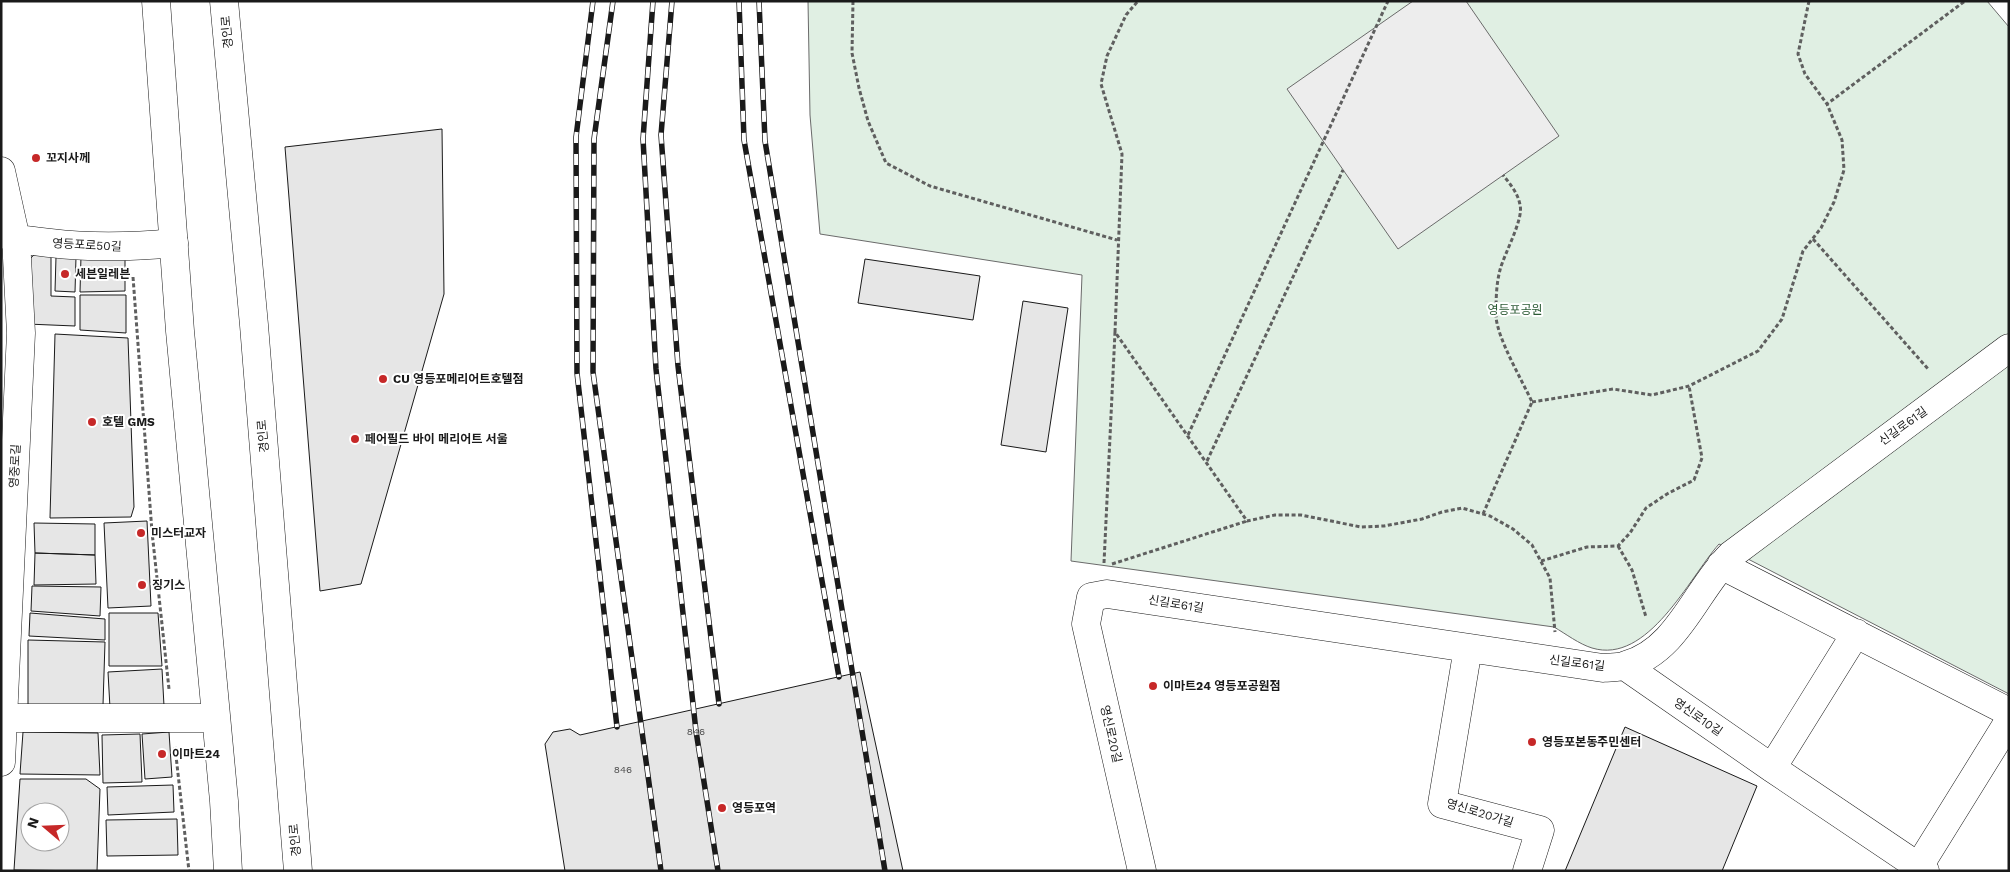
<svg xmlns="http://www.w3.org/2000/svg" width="2010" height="872" font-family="'Work Sans','Noto Sans KR',sans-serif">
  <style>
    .green { fill: #e0efe3; stroke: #6a6a6a }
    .parking { fill: #ededed; stroke: #6a6a6a }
    .building { fill: #e6e6e6; stroke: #1a1a1a; fill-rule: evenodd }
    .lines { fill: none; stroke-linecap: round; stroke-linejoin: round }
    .minor-casing { stroke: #1a1a1a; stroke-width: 29 }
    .major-casing { stroke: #1a1a1a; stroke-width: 29 }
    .path { stroke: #5f5f5f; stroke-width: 3; stroke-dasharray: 4 2.5; stroke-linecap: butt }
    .minor { stroke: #fff; stroke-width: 28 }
    .major { stroke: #fff; stroke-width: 28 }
    .rail-casing { stroke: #1a1a1a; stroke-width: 5.5 }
    .rail { stroke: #fff; stroke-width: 4; stroke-dasharray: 11; stroke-linecap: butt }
    .poi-dot { fill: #c62828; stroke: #fff; stroke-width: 2 }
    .labels { text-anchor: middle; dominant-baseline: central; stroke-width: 4; stroke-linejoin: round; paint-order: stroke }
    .number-label { font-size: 10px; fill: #4d4d4d }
    .street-label { font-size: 12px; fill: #1a1a1a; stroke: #fff }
    .poi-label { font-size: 12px; font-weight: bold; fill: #1a1a1a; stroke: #fff; text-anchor: start }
    .park-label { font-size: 12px; fill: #2b5a34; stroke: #fff }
  </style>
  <rect width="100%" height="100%" fill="#fff"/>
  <path class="green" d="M808,1H1987L2009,27V694L1719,544C1689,578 1648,665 1592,648C1579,644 1566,634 1554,627L1071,561L1082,275L820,234L810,115Z"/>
  <path class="parking" d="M1413,1H1466L1559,136L1398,249L1287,89Z"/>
  <path class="building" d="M442,129L444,294L361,584L320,591L285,147Z
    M125,253V291L80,292L81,256Z
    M34,255L51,256V296L75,297V326L27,324L25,263Z
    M56,257H76L75,292L55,291Z
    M865,259L980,276L973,320L858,303Z
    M80,295H126V333L80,330Z
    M1023,301L1068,308L1046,452L1001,445Z
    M55,334L128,338L134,507L131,517L50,518Z
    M147,521L151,606L108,608L104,523Z
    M34,523L95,524V555L35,553Z
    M35,553L95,555L96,584L34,585Z
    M32,586L101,587L100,616L31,611Z
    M30,613L105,619V640L29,636Z
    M109,613H158L162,666H109Z
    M28,640L105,642L103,705L28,706Z
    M162,669L164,706L110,708L108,672Z
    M860,672L903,871H565L545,744L553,732L570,729L580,735Z
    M1625,727L1757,786L1722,871H1565Z
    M23,732L98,733L100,775L20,774Z
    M169,732L172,777L145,779L142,734Z
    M140,734L142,782L103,783L102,735Z
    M20,779H86L100,789L97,871L14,870ZM30,812H60V842H30Z
    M173,785L174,812L108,815L107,787Z
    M177,819L178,855L107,856L106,820Z"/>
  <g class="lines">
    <g class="minor-casing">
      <path id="minor" d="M1,171L16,239L21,333L1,762
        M1,233C17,240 33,241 50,243C92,248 132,247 174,243
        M1721,565L2009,712
        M1468,648L1442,804L1540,830L1527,871
        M1625,666L1772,768L1925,871
        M3,718H215
        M1772,768L1856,633
        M1142,871L1086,624L1091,597L1107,594L1603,668C1610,667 1619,668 1626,665C1678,651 1696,589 1731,555L2009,348
        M1916,871L2009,721"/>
    </g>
    <g class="major-casing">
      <path id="major" d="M156,1L180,331L224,801L228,871
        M224,1L254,325L298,871"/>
    </g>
    <path class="path" d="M853,1L852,53L859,88L868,121L886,163L930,186L1117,240
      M1809,1L1798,54L1805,74L1827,104L1965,1
      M1813,239L1929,370
      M133,277L152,532L169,689
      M1115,332L1122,154L1101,84L1107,56L1126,15L1138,1
      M1532,402L1613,389L1652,395L1689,386L1758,351L1782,319L1803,251L1821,228L1834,202L1844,170L1842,140L1827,104
      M1188,435L1388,1
      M1207,461L1343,170
      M1483,514L1532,402C1522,380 1497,338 1496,316C1496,301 1496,285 1500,270C1504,254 1524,219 1520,205C1518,193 1510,184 1503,175
      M1618,546L1632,570L1646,617
      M1541,561L1587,547L1618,546L1630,533L1646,508L1667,494L1694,480L1702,458L1689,386
      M1104,563L1115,332L1247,521L1275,515H1301L1361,527L1384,526L1422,519L1442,512L1462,508L1490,516L1513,529L1532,545L1550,578L1555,632
      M1112,564L1247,521
      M175,747L189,871"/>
    <use href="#minor" class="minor"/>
    <use href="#major" class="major"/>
    <g class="rail-casing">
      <path id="rail" d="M593,1L576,137L577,373L617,727
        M613,1L594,139L593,372L661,871
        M653,1L643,139L656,369L696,731L718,871
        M672,1L661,135L678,366L719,704
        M739,1L744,140L839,677
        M759,1L765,141L885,871"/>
    </g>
    <use href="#rail" class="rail"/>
  </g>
  <g class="poi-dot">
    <circle cx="36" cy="158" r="5"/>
    <circle cx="65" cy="274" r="5"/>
    <circle cx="383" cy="379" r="5"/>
    <circle cx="92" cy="422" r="5"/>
    <circle cx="355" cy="439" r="5"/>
    <circle cx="141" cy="533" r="5"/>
    <circle cx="142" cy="585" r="5"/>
    <circle cx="1153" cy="686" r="5"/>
    <circle cx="1532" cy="742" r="5"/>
    <circle cx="162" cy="754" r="5"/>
    <circle cx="722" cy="808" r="5"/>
  </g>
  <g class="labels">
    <g class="number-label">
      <text x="696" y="731">846</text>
      <text x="623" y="769">846</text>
    </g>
    <g class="street-label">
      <text transform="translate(227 32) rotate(-95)">경인로</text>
      <text transform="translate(87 245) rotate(3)">영등포로50길</text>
      <text transform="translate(1903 426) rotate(-36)">신길로61길</text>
      <text transform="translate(263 436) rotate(-95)">경인로</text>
      <text transform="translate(15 466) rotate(-87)">영중로길</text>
      <text transform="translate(1176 604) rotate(9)">신길로61길</text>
      <text transform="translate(1577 663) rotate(7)">신길로61길</text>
      <text transform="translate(1698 717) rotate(35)">영신로10길</text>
      <text transform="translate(1111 734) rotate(77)">영신로20길</text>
      <text transform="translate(1480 813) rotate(17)">영신로20가길</text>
      <text transform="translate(295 840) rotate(-95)">경인로</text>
    </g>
    <g class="poi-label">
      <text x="46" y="158">꼬지사께</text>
      <text x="75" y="274">세븐일레븐</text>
      <text x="393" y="379">CU 영등포메리어트호텔점</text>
      <text x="102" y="422">호텔 GMS</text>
      <text x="365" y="439">페어필드 바이 메리어트 서울</text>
      <text x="151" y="533">미스터교자</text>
      <text x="152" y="585">징기스</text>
      <text x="1163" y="686">이마트24 영등포공원점</text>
      <text x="1542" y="742">영등포본동주민센터</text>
      <text x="172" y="754">이마트24</text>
      <text x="732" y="808">영등포역</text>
    </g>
    <g class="park-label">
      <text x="1515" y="310">영등포공원</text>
    </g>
  </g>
  <rect width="2010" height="872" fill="none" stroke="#1a1a1a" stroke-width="5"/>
  <g transform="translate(45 827) rotate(289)"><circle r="24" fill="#ffffff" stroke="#a3a3a3"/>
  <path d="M0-4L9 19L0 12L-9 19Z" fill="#c62828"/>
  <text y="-8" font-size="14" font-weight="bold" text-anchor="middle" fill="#1a1a1a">N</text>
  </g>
</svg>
